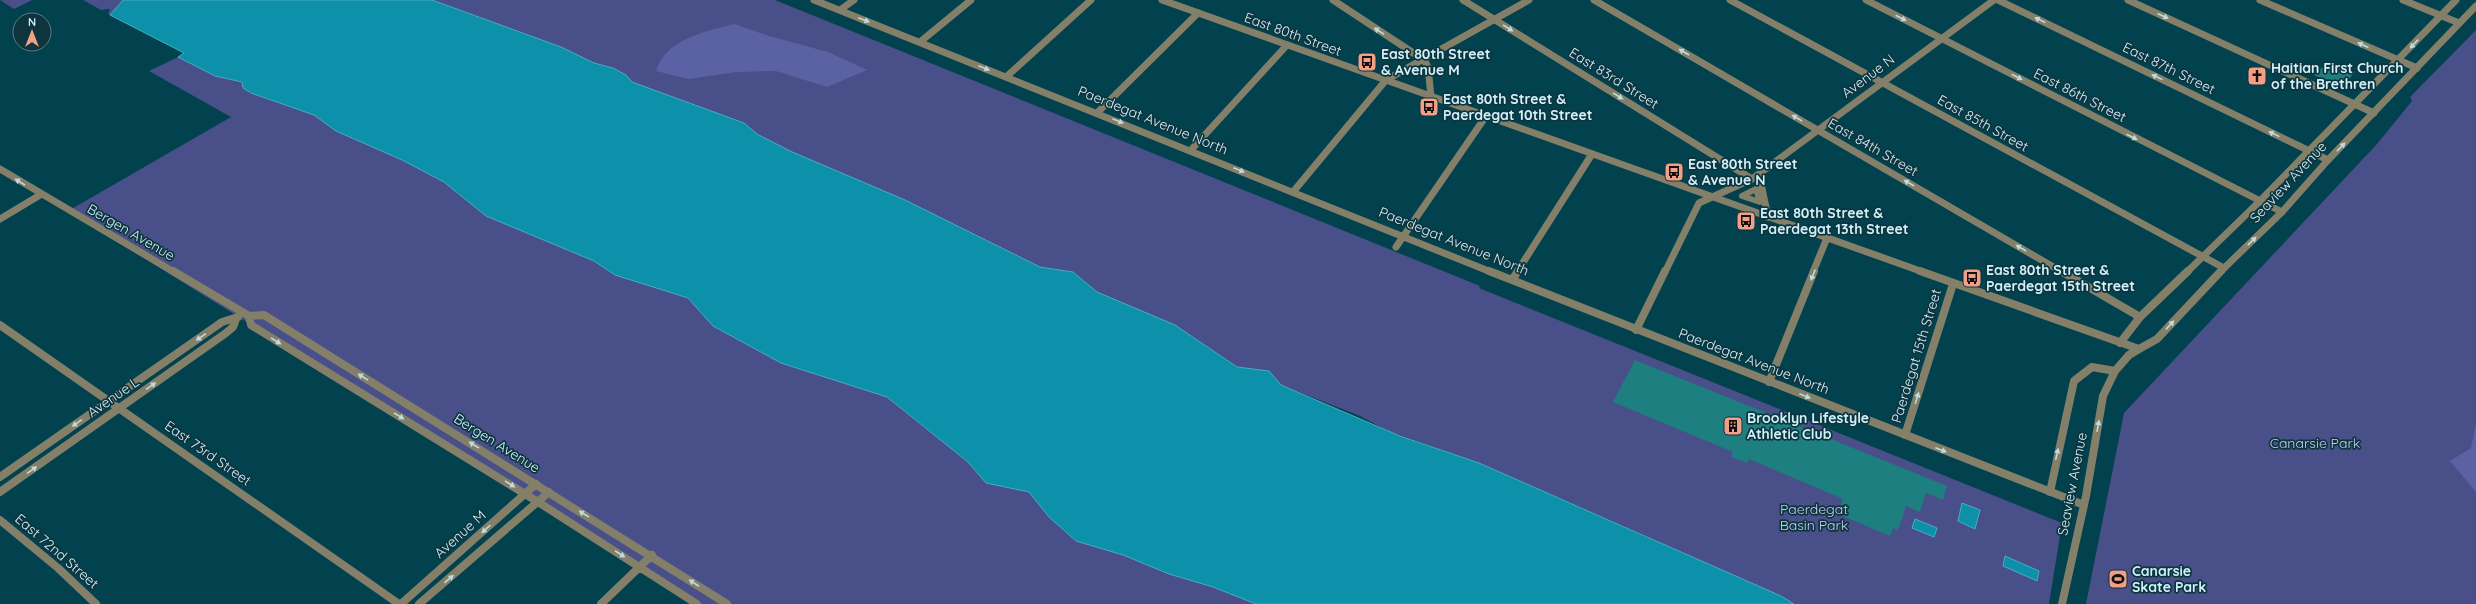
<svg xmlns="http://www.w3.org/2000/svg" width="2476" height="604" font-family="Quicksand,sans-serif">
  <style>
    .green { fill: #484f89 }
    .forest { fill: #5a62a4 }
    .water { fill: #0d90aa; stroke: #47adc2 }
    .building { fill: #1e7f80 }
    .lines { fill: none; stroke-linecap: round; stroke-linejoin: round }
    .pedestrian { stroke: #847f68; stroke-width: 6 }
    .minor-far1 { stroke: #847f68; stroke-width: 7 }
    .minor { stroke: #847f68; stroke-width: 8 }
    .tertiary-far1 { stroke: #847f68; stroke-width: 7 }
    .tertiary { stroke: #847f68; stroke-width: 8 }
    .oneway { fill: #c0dade }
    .labels { text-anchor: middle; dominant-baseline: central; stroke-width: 3.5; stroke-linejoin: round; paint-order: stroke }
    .street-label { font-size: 14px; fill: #cff1fb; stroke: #0e353e }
    .poi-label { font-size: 14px; font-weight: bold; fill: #cff1fb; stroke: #0e353e; text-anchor: start }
    .park-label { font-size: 14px; fill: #c8cff6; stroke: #0e353e }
  </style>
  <rect width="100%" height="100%" fill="#02414e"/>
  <path class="green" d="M0,0H32L14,9Z
    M83,0H123L110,15L108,14L110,9L101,10Z
    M432,0H775L1480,286L1479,288L2062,523L2049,604H1795L1637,532L1479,463L1388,431L1360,416L1281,385L1249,369L1237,367L1223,357L510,29Z
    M2476,30V604H2086L2124,413L2377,144L2412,101L2410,97Z
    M178,57L215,76L242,82L243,88L264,97L281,88L665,291L688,298L697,307L834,380L887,397L928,430L1261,604H701L68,211L231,117L149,71Z"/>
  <path class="forest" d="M734,24L769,36L828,52L867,70L827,87L776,71L736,72L689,79L656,71C665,39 707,31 734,24Z
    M2476,424V492L2450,461L2471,448Z"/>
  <path class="water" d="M123,0H432L561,47L594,63L613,68L626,75L632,82L744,123L757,134L790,151L905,200L1040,267L1073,272L1097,292L1175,325L1237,367L1269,371L1281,385L1400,436L1479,463L1781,596L1794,604H1256L1213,587L1169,574L1123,555L1076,541L1049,517L1029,492L986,483L968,462L887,397L781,363L713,326L688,298L615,275L594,261L486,216L444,182L402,160L336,131L314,115L251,93L243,88L242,82L215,76L178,57L184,53L110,15Z
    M1962,503L1980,510L1975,529L1958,521Z
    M1915,519L1937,528L1934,537L1912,528Z
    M2005,556L2039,571L2037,581L2003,566Z"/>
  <path class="building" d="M2328,62L2336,64L2355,72L2341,88L2314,75Z
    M2257,70L2266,74L2257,82L2249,78Z
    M1635,360L1947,486L1943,500L1926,493L1920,512L1906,506L1900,525L1897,530L1893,528L1890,536L1838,514L1843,499L1749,459L1747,463L1731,457L1733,452L1613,402Z"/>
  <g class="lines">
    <path class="pedestrian" d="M1756,189L1760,202L1742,196Z"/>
    <path class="minor-far1" d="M814,0L1491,272
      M1333,0L1424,60L1428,67L1431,97
      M1463,0L1752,179
      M1594,0L2062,272
      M1730,0L2224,268
      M1866,0L2282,212
      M1998,0L2328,160
      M2128,0L2374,113
      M2260,0L2417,68
      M2403,0L2459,23
      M840,10L854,0
      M920,42L971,0
      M1006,77L1091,0
      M1097,113L1198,13
      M1191,150L1287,45
      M0,169L174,272
      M1759,174L1768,217
      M1293,192L1386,80L1529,0
      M0,219L40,195
      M1396,247L1486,116
      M1517,272L1592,154
      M1665,272L1699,203L1752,179L1994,0
      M1813,272L1827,238"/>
    <path class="minor" d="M173,271L249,316L264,315L727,604
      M1489,271L2084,505
      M2061,271L2140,317
      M1512,280L1518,271
      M249,316L251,325L538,502L697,604
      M0,325L399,604
      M1636,330L1665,271
      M1769,382L1814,271
      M1905,435L1953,284
      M0,477L222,322L238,317
      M0,492L226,333L233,327L236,319
      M2050,492L2074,381L2092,367L2115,371
      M0,520L58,568L96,604
      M401,604L536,484
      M419,604L549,492
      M601,604L652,555
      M2062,604L2086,496L2103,396L2115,371L2129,355L2139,349"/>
    <path class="tertiary-far1" d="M1162,0L1923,272
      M2187,272L2259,202L2456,0
      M2220,272L2282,212L2328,160L2476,6"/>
    <path class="tertiary" d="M1920,271L2139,349L2157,339L2221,271
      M2120,343L2140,317L2188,271"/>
  </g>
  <defs><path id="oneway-solid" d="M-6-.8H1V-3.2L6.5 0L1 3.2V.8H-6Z"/></defs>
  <g class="oneway">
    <use href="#oneway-solid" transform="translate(2163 16) rotate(25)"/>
    <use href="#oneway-solid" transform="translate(1901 18) rotate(27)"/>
    <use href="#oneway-solid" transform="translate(864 20) rotate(21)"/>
    <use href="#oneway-solid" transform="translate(2040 20) rotate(-154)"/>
    <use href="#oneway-solid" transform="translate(1508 28) rotate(32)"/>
    <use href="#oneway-solid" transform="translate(1379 31) rotate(-147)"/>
    <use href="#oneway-solid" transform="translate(2414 44) rotate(133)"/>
    <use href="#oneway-solid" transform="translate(2363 45) rotate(-156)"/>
    <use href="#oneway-solid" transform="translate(1684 52) rotate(-150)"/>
    <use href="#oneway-solid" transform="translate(984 68) rotate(22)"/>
    <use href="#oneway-solid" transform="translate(2017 77) rotate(27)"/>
    <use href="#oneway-solid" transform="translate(2157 77) rotate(-154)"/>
    <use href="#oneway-solid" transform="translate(1618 96) rotate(32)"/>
    <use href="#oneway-solid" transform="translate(1797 118) rotate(-150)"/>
    <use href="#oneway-solid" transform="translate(1118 121) rotate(22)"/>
    <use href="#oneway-solid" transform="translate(2274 134) rotate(-154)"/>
    <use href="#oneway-solid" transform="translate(2132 137) rotate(27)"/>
    <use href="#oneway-solid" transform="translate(2341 147) rotate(-46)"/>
    <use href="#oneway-solid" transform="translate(1239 170) rotate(22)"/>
    <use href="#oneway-solid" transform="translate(20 182) rotate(-148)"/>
    <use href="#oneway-solid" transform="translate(1909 183) rotate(-150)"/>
    <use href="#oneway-solid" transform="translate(2252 241) rotate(-44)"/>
    <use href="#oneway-solid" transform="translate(2021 248) rotate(-150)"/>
    <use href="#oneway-solid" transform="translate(1813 275) rotate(112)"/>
    <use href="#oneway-solid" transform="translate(2170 325) rotate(-47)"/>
    <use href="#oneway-solid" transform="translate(201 337) rotate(146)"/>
    <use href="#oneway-solid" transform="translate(276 341) rotate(32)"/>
    <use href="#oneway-solid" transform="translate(363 377) rotate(-148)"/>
    <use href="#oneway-solid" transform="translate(151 386) rotate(-35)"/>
    <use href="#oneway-solid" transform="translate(1805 396) rotate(22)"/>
    <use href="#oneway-solid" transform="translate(1917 398) rotate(-73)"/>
    <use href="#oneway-solid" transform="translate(399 416) rotate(32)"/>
    <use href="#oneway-solid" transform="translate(77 423) rotate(145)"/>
    <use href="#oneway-solid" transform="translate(2098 426) rotate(-80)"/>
    <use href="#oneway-solid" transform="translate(474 445) rotate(-148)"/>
    <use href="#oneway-solid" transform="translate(1941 450) rotate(21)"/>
    <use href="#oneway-solid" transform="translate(2057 454) rotate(-77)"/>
    <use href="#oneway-solid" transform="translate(32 470) rotate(-35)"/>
    <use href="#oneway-solid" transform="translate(510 484) rotate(32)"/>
    <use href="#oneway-solid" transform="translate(584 514) rotate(-148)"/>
    <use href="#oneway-solid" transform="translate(486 529) rotate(138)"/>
    <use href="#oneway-solid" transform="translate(620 554) rotate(33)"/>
    <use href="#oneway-solid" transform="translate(449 579) rotate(-40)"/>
    <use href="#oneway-solid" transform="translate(694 583) rotate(-147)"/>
  </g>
  <defs>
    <g id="bus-square" transform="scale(1)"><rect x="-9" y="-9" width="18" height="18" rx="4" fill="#f39f86" stroke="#0e353e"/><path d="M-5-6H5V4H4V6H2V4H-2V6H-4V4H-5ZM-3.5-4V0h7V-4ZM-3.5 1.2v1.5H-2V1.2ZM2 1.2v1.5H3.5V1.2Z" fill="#111"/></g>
    <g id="church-square" transform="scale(1)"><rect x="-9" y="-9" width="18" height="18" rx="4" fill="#f39f86" stroke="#0e353e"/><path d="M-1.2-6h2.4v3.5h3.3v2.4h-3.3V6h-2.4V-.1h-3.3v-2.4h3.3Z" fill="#111"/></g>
    <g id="building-square" transform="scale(1)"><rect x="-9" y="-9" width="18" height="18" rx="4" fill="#f39f86" stroke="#0e353e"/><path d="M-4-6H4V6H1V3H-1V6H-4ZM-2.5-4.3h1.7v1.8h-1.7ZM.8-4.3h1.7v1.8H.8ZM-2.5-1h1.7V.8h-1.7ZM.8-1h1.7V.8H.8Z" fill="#111"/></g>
    <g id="stadium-square" transform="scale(1)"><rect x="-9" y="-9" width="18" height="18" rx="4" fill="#f39f86" stroke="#0e353e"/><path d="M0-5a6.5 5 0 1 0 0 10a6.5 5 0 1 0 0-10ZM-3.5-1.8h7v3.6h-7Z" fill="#111"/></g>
  </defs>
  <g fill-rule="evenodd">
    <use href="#bus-square" x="1367" y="62"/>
    <use href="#church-square" x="2257" y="76"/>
    <use href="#bus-square" x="1429" y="107"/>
    <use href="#bus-square" x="1674" y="172"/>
    <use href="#bus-square" x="1746" y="221"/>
    <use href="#bus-square" x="1972" y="278"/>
    <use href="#building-square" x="1733" y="426"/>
    <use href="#stadium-square" x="2118" y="579"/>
  </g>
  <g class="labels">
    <g class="street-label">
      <text transform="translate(1293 34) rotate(20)">East 80th Street</text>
      <text transform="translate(2169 68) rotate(26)">East 87th Street</text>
      <text transform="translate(1868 76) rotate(-37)">Avenue N</text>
      <text transform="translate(1614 78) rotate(32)">East 83rd Street</text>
      <text transform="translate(2080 95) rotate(27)">East 86th Street</text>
      <text transform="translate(1153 120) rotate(22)">Paerdegat Avenue North</text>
      <text transform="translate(1983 123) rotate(29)">East 85th Street</text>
      <text transform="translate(1873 147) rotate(30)">East 84th Street</text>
      <text transform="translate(2288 182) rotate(-47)">Seaview Avenue</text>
      <text transform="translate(131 232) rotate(30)">Bergen Avenue</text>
      <text transform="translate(1454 241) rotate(22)">Paerdegat Avenue North</text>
      <text transform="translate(1916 356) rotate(-73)">Paerdegat 15th Street</text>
      <text transform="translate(1754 361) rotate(21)">Paerdegat Avenue North</text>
      <text transform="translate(113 397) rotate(-35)">Avenue L</text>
      <text transform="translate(497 443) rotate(32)">Bergen Avenue</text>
      <text transform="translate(208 453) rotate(35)">East 73rd Street</text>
      <text transform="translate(2072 484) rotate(-79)">Seaview Avenue</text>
      <text transform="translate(460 534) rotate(-42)">Avenue M</text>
      <text transform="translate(57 551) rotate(41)">East 72nd Street</text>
    </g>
    <g class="poi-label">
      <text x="1381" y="54">East 80th Street<tspan x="1381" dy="16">&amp; Avenue M</tspan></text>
      <text x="2271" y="68">Haitian First Church<tspan x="2271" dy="16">of the Brethren</tspan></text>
      <text x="1443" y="99">East 80th Street &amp;<tspan x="1443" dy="16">Paerdegat 10th Street</tspan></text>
      <text x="1688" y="164">East 80th Street<tspan x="1688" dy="16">&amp; Avenue N</tspan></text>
      <text x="1760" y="213">East 80th Street &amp;<tspan x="1760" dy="16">Paerdegat 13th Street</tspan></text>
      <text x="1986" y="270">East 80th Street &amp;<tspan x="1986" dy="16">Paerdegat 15th Street</tspan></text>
      <text x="1747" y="418">Brooklyn Lifestyle<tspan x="1747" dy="16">Athletic Club</tspan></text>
      <text x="2132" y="571">Canarsie<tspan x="2132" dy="16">Skate Park</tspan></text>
    </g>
    <g class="park-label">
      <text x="2315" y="443">Canarsie Park</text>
      <text x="1814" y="509">Paerdegat<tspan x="1814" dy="16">Basin Park</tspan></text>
    </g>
  </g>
  <g transform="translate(32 32)"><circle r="19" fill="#0e353e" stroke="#5b808a"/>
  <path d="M0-3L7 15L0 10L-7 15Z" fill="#f39f86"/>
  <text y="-6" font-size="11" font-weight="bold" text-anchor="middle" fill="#cff1fb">N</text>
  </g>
</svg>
